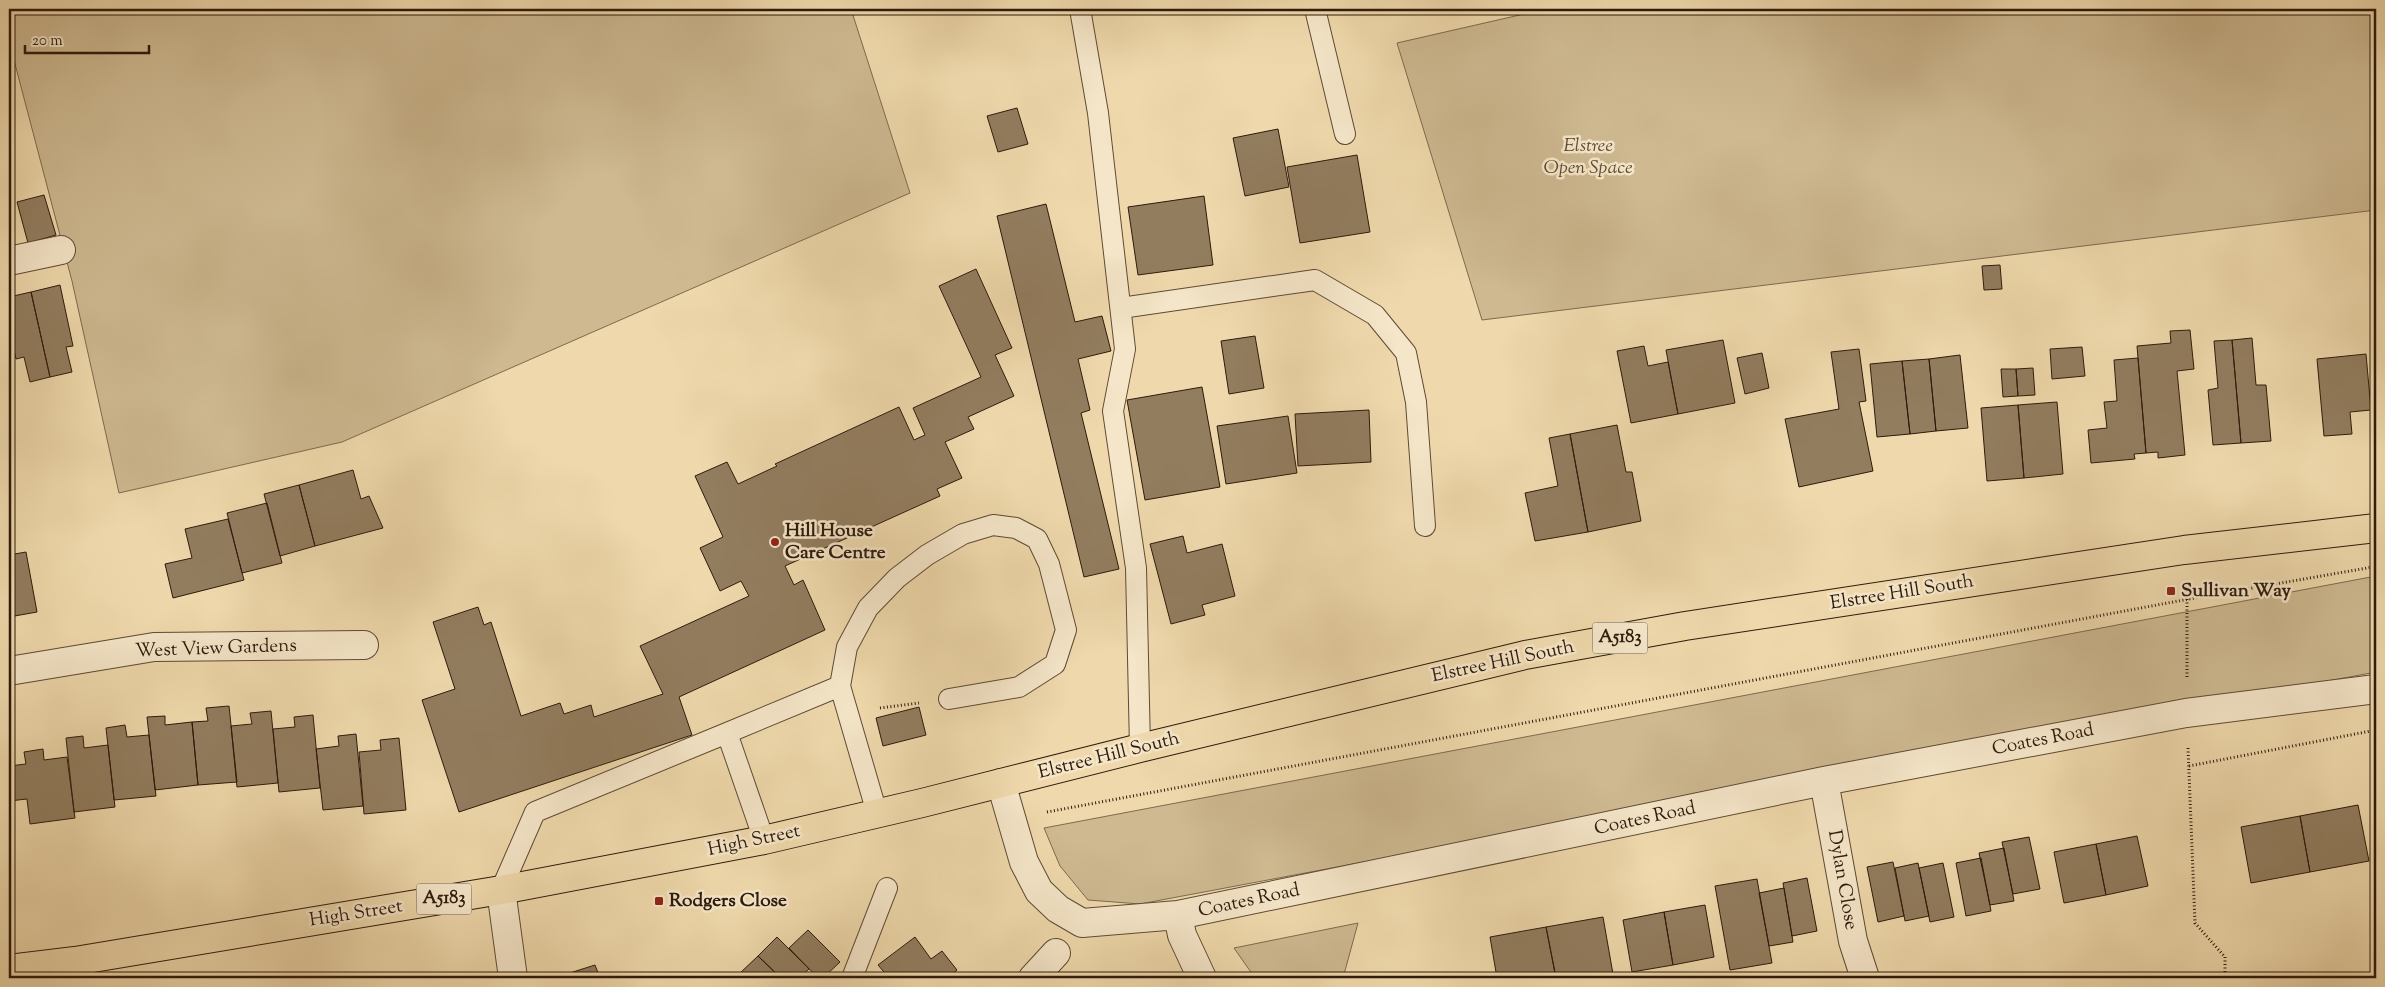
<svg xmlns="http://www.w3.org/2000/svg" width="2385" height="987" font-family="'Sorts Mill Goudy',serif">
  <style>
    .green { fill: #ceb991; stroke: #7e6a4e }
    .building { fill: #927d5f; stroke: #2d1a0c }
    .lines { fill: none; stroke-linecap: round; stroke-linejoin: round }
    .service-casing { stroke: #5e4a34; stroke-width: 22 }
    .minor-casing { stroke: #5e4a34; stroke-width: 30 }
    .primary-casing { stroke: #2d1a0c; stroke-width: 30 }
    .path { stroke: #2d1a0c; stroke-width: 3; stroke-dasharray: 1 2.5; stroke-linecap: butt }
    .service { stroke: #f5e6c9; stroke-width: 20 }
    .minor { stroke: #f5e6c9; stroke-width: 28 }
    .primary { stroke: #efd9ac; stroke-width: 28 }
    .poi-dot { fill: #8f2418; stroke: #f5e6c9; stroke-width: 2 }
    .labels { text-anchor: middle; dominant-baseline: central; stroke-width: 5; stroke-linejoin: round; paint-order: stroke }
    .shield { fill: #f5e6c9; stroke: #695745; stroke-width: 1 }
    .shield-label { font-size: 18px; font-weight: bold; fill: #2d1a0c }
    .park-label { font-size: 19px; font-style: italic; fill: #5d4a34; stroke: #f5e6c9 }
    .poi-label { font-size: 19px; font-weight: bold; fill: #2d1a0c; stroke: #f5e6c9; text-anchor: start }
    .street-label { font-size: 19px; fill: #2d1a0c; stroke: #f5e6c9 }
  </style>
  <rect width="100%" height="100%" fill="#efd9ac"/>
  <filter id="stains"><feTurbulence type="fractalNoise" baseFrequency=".004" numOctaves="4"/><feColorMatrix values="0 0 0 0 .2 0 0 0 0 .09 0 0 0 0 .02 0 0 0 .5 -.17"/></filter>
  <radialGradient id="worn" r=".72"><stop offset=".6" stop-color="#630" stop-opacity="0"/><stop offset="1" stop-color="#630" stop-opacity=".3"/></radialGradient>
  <path class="green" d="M9,9H851L910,193L342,442L119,493L72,281L9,41Z
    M1546,9H2376V210L1482,320L1397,43Z
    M2376,576V672L1140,904L1088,900L1060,866L1044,828Z
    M1358,923L1343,978H1255L1234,948Z"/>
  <path class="building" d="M1017,108L1028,144L998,152L987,116Z
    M1278,129L1289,187L1245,196L1233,138Z
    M1357,155L1370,232L1300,243L1287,167Z
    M44,195L56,235L28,243L17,202Z
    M1204,196L1213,265L1138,275L1128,207Z
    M1046,204L1075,322L1102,316L1111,351L1078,359L1090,410L1081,413L1119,569L1084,577L997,216Z
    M2000,265L2002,289L1984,290L1982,266Z
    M976,269L1012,348L995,355L1014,396L968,417L974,429L945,442L962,478L937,489L940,496L785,566L794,585L803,580L825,630L679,697L692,735L459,812L422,700L455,689L433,622L478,607L484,625L491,622L521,716L560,703L564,714L591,705L594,717L663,694L640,646L749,596L741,581L720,591L700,548L723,537L695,476L727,462L738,484L777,466L775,464L899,407L914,440L925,435L913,408L981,377L939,286Z
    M60,285L73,346L66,347L72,372L50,377L31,292Z
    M31,292L50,377L30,382L24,357L16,359L9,328V297Z
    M2190,330L2194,369L2177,371L2185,455L2158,458V452L2146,453L2137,346L2171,343L2170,331Z
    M1255,336L1264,388L1229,394L1221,341Z
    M2252,338L2256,385H2266L2271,441L2241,443L2232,340Z
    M1723,340L1735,403L1678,414L1666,350Z
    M2232,340L2241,443L2213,445L2208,390L2218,388L2214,341Z
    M1644,346L1648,366L1668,362L1678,414L1631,423L1617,351Z
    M2082,347L2085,376L2052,379L2050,349Z
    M1859,349L1866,401L1859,402L1873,471L1799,487L1785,419L1839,409L1831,352Z
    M1762,353L1769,388L1745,394L1737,358Z
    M2366,354L2371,410L2350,412L2352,434L2324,436L2317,359Z
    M1960,355L1968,428L1936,431L1929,359Z
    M2138,358L2146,453L2134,454L2135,459L2091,463L2088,430L2107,428L2104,402L2117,401L2114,360Z
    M1929,359L1936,431L1910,434L1902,361Z
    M1902,361L1910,434L1877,437L1870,364Z
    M2033,368L2035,395L2018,396L2016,369Z
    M2001,369H2016L2018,396L2003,397Z
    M1202,387L1220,487L1145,500L1127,400Z
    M2057,402L2063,474L2024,478L2018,405Z
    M2018,405L2024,478L1987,481L1981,408Z
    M1369,410L1371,462L1298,466L1295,414Z
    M1288,416L1297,473L1226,484L1217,426Z
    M1617,425L1626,472H1632L1641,521L1588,532L1570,434Z
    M1570,434L1588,532L1535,541L1525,493L1558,486L1549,438Z
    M353,470L361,499L369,496L383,528L315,546L299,485Z
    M299,485L315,546L280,556L264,494Z
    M267,503L282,563L242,573L227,513Z
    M228,519L244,580L173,598L165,564L192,558L185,529Z
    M1183,536L1187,553L1222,544L1235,596L1202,605L1205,615L1171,624L1150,544Z
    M26,552L37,612L9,617V555Z
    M229,706L237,782L198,785L192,722L208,721L206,708Z
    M919,707L926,735L883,746L876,718Z
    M271,711L278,783L237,787L231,726L252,724L250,713Z
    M313,715L320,788L279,792L273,729L295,727L294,717Z
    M165,716V725L192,722L198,785L155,790L147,717Z
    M125,725L127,737L149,735L156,796L114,800L106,728Z
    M356,734L363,806L323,810L316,749L339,746L338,736Z
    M83,736L84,748L108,745L115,807L74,812L66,738Z
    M399,738L406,810L364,814L359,752L381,750L380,740Z
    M43,749L44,760L67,757L75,818L30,824L27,799L9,801V766L26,764L24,752Z
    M2358,805L2369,861L2310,872L2300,816Z
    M2300,816L2310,872L2251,883L2241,827Z
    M2137,836L2148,886L2106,895L2096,844Z
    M2029,837L2040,889L2013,894L2002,842Z
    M2096,844L2106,895L2064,903L2054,852Z
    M2004,848L2014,901L1990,905L1979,853Z
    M1981,858L1991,911L1966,916L1956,863Z
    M1893,862L1904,916L1878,922L1867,867Z
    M1918,863L1929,916L1905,921L1895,868Z
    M1943,863L1954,917L1930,922L1919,868Z
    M1807,878L1817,931L1792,936L1783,883Z
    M1757,879L1772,963L1730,970L1715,886Z
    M1784,888L1793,942L1769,946L1759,893Z
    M1705,905L1714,957L1673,965L1664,912Z
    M1664,912L1673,965L1632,972L1623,920Z
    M1603,917L1613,974L1589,978H1556L1546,927Z
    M1546,927L1556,978H1497L1490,937Z
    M808,930L840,962L823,978H818L789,948Z
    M777,937L809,969L799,978H781L758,956Z
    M915,937L931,959L942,951L957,970L947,978H889L878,965Z
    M758,956L781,978H743L739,974Z
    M595,965L600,978H554Z
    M1394,973L1412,978H1392Z"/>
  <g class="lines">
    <g class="service-casing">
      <path id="service" d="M1080,9L1098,113L1125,349L1113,411L1136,568L1140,748
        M1315,9L1345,134
        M1121,308L1315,280L1375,315L1406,353L1416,402L1425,526
        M840,686L847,647L868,608L897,578L927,555L963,534L993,525L1016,528L1037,539L1049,564L1066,630L1055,664L1019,687L949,699
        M764,840L727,733L840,686L877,813
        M501,890L535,812L727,733
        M852,978L887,888"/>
    </g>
    <g class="minor-casing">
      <path id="minor" d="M9,261L61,250
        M9,671L154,647L364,645
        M1824,781L1853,941L1865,978
        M1001,783L1024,862L1039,891L1058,909L1082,923L1178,915L1824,781L2186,713L2376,689
        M501,890L513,978
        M1178,915L1182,935L1202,978
        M1033,978L1056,953"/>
    </g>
    <g class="primary-casing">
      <path id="primary" d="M9,969L75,961L501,890L764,840L922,803L1140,748L1525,655L1685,626L2184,550L2376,528"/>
    </g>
    <path class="path" d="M2187,677V586
      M880,708L919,703
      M2188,748L2195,923L2225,957V978
      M2189,766L2376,730
      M1047,812L2189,599L2373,567"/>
    <use href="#service" class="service"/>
    <use href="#minor" class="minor"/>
    <use href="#primary" class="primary"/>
  </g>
  <g class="poi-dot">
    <circle cx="775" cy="542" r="5"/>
    <rect x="2166" y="586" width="10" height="10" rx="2.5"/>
    <rect x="654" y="896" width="10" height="10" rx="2.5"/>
  </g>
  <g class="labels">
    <g class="shield">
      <rect x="1592.5" y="622.5" width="55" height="31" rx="4"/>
      <rect x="416.5" y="883.5" width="55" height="31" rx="4"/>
    </g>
    <g class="shield-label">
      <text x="1620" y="638">A5183</text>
      <text x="444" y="899">A5183</text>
    </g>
    <g class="park-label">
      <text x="1588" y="146">Elstree<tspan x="1588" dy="22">Open Space</tspan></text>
    </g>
    <g class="poi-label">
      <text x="785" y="531">Hill House<tspan x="785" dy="22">Care Centre</tspan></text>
      <text x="2181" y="591">Sullivan Way</text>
      <text x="669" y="901">Rodgers Close</text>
    </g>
    <g class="street-label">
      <text transform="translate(1902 593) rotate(-9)">Elstree Hill South</text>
      <text transform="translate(216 649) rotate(-2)">West View Gardens</text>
      <text transform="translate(1503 662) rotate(-12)">Elstree Hill South</text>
      <text transform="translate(2043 740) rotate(-11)">Coates Road</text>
      <text transform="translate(1109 756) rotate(-14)">Elstree Hill South</text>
      <text transform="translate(1645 819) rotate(-12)">Coates Road</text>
      <text transform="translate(754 841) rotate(-12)">High Street</text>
      <text transform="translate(1842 880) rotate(80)">Dylan Close</text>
      <text transform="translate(1249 901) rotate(-12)">Coates Road</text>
      <text transform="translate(356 914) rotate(-9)">High Street</text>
    </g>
  </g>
  <rect width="2385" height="987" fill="none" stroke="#efd9ac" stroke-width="30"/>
  <rect x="10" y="10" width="2365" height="967" fill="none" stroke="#2d1a0c" stroke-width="2.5"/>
  <rect x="15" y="15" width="2355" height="957" fill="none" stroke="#2d1a0c"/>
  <path d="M25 45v8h124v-8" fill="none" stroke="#2d1a0c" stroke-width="2.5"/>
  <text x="32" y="45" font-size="15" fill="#2d1a0c" stroke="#f5e6c9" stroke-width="4" paint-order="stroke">20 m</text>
  <rect width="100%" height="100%" filter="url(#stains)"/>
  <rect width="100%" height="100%" fill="url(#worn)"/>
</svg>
